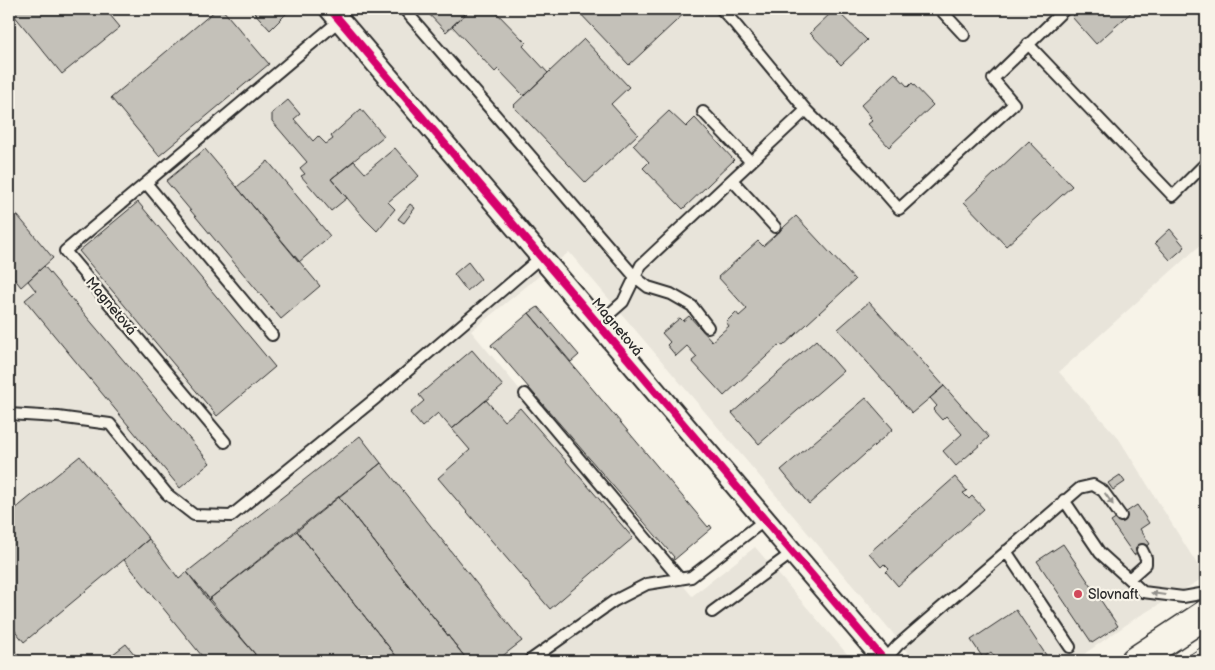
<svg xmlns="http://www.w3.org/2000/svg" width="1215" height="670" font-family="'Balsamiq Sans',sans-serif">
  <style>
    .built { fill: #e8e4da }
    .building { fill: #c4c1b9; stroke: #2b2b2b }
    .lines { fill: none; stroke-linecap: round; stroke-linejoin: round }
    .service-casing { stroke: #2b2b2b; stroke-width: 14 }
    .minor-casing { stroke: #2b2b2b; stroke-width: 24 }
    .secondary-casing { stroke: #2b2b2b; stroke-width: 31 }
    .service { stroke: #f7f3e8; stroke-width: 10 }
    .minor { stroke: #f7f3e8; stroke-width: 20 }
    .secondary { stroke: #f7f3e8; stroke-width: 28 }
    .tram { stroke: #2b2b2b; stroke-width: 1 }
    .cycleway-casing { stroke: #f7f3e8; stroke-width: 11 }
    .cycleway { stroke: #d6006c; stroke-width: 8 }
    .oneway { fill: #918f8a }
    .poi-dot { fill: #d1495b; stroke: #f7f3e8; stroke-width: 2 }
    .labels { text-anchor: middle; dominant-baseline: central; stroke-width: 4.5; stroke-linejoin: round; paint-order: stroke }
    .street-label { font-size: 14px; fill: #2b2b2b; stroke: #f7f3e8 }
    .poi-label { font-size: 14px; fill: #2b2b2b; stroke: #f7f3e8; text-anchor: start }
  </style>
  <rect width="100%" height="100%" fill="#f7f3e8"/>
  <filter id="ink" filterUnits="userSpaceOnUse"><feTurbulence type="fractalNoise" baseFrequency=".02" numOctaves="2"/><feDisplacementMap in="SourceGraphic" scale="10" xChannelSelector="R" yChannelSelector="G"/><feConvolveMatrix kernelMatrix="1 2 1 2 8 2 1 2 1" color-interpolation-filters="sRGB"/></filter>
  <g filter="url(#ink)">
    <path class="built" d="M9,9H1206V240L1059,372L1119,439L1205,577L1136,618L1074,661H914L892,632L569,252L471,331L692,596L755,547L853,661H9Z"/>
    <path class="building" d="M9,9H105L120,27L62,74Z
      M217,9H222L269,64L159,156L111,98Z
      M254,9H284L288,12L270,30L252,10Z
      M424,9H471L446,32Z
      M471,9H493L526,43L523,46L548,73L524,96L498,69L495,72L452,26Z
      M576,9H689L629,65Z
      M835,9L867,40L841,65L810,33Z
      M1080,9H1135L1096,44L1072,17Z
      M584,39L629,87L611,104L638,134L586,183L513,106Z
      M895,73L908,87L912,83L933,105L889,147L868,124L872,121L869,118L871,117L861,105Z
      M288,100L300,114L294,119L313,141L318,136L326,144L333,139L331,136L361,109L384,136L331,179L347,198L331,211L301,176L305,174L300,168L307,162L272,121V113Z
      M669,111L686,127L695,118L734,160L683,209L643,168L649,162L633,145Z
      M1029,141L1072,186L1006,246L964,202Z
      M395,148L419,176L388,202L395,209L377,231L365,219L331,179L354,161L365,173Z
      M205,149L320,286L281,319L166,181Z
      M268,161L330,236L299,262L237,187Z
      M138,202L275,367L217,416L79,251Z
      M410,204L415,208L404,223L398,219Z
      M13,210L53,258L21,287L9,272V212Z
      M796,216L855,280L783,346L780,344L724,396L692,361L697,357L687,346L676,356L667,345L670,342L662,333L680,318L683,321L689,316L712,341L729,326L726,322L736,312L739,316L747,309L718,277L758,241L763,246Z
      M1170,229L1185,247L1170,260L1155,243Z
      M468,262L481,279L467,291L454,274Z
      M44,266L210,463L180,488L25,300L36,291L28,281Z
      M869,302L944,386L912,413L838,329Z
      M538,307L579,355L571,362L529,313Z
      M529,313L708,527L710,525L712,528L674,560L673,558L674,557L493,346L492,347L491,345Z
      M816,340L843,371L759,444L732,413Z
      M472,350L503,386L452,429L438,413L422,427L410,413L424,401L419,395Z
      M944,386L989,437L956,466L943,451L962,434L946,416L942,420L933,410L937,406L930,398Z
      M866,398L893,429L809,504L781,470Z
      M486,400L504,421L520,408L633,538L550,609L438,478L470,450L452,429Z
      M360,436L381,463L208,600L187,572Z
      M80,456L149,539L24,642L9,623V514Z
      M381,463L522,641L496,661H468L339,497Z
      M1120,475L1125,482L1113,490L1108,483Z
      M955,477L967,491L963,493L969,499L972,496L984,509L898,586L886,572L889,569L884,564L881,567L869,553Z
      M339,497L468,661H400L297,531Z
      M1137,505L1149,523L1140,529L1150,544L1134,555L1111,522Z
      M297,531L400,661H261L208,600Z
      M149,539L179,579L187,572L255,654L247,661H206L124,560Z
      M1063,544L1118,626L1092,643L1037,561Z
      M1016,610L1050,661H998L991,652L983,658L971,640Z
      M126,644L140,661H104Z
      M15,651L24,661H9V656Z"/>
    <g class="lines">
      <g class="service-casing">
        <path id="service" d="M404,9L635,277L648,287L671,294L692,306L708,327
          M940,9L964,35
          M1028,44L1173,196L1206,163
          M806,110L866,171L899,209L1014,104L993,79L1065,9
          M703,112L751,162
          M732,180L775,227
          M146,183L272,335
          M598,324L623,302L641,265L806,110L735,24L721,9
          M525,394L680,579
          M9,414L58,417L110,424L167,494L194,515L231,516L376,398L541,257
          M225,442L65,251L340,20
          M1064,500L1100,553L1143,592L1183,597L1206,593
          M1006,551L1070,647
          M1129,579L1146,564V558L1142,550
          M712,612L792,553
          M529,661L614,601L647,584L691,577L765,520
          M884,661L898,645L1080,488L1093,485L1103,491L1121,516"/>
      </g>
      <g class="minor-casing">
        <path id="minor" d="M330,9L885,661"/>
      </g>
      <g class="secondary-casing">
        <path id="secondary" d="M1135,661L1206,614"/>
      </g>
      <use href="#service" class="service"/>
      <use href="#minor" class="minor"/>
      <use href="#secondary" class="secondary"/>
      <path class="tram" d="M1180,661L1206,644
        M1201,661L1206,658"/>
      <g class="cycleway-casing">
        <path id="cycleway" d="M330,9L885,661"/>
      </g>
      <use href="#cycleway" class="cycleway"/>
    </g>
    <defs><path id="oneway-solid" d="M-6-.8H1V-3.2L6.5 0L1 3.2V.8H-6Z" transform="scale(1.25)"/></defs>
    <g class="oneway">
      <use href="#oneway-solid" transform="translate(1109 499) rotate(55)"/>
      <use href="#oneway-solid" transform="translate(1158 594) rotate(-172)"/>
    </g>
  </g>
  <circle class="poi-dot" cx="1078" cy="594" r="5"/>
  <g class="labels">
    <g class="street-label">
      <text transform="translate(111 306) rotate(50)">Magnetová</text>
      <text transform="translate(617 327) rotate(50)">Magnetová</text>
    </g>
    <g class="poi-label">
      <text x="1088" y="594">Slovnaft</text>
    </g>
  </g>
  <rect width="1215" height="670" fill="none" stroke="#f7f3e8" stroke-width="30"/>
  <rect x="15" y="15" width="1185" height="640" fill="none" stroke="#2b2b2b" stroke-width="2" filter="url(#ink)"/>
</svg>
